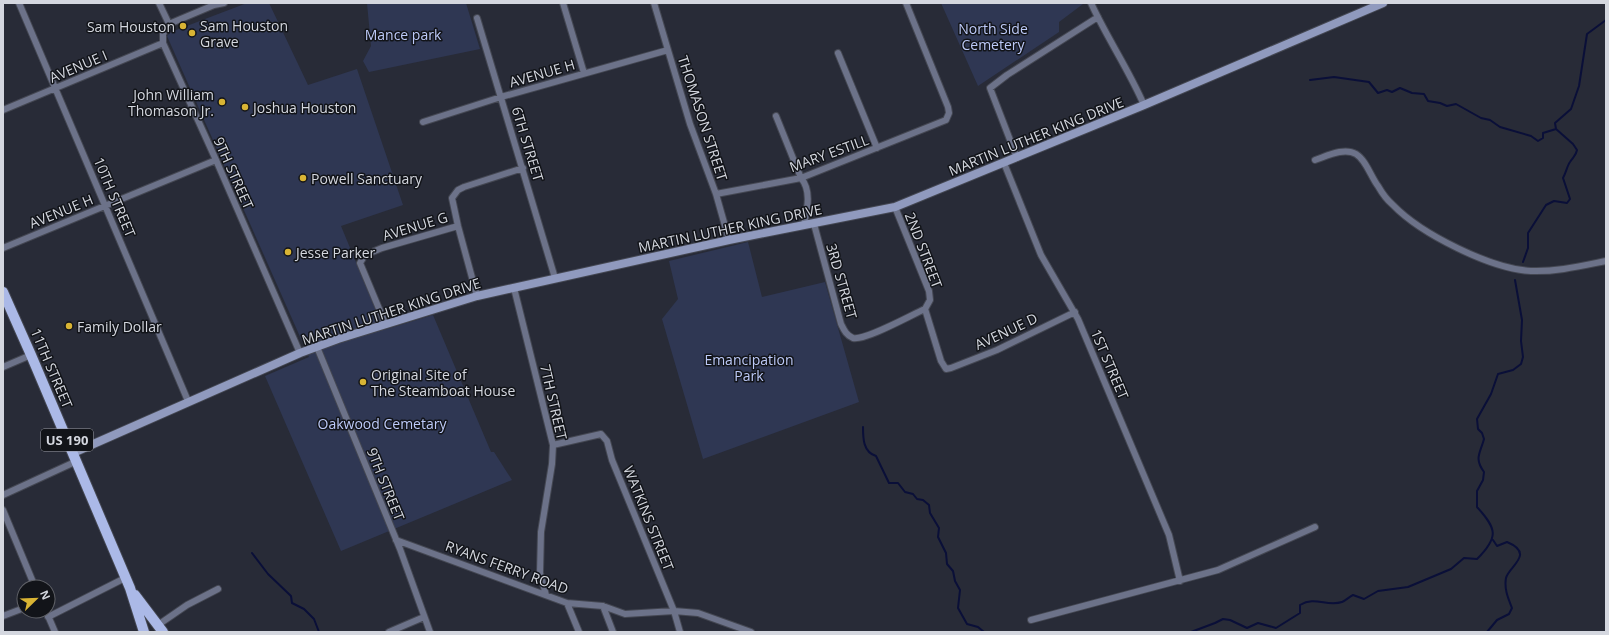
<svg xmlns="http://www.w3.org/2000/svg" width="1609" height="635" font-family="'Open Sans',sans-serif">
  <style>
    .green { fill: #2f3753 }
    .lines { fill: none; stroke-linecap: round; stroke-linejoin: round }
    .stream { stroke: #0a0f38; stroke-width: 2 }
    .street-casing { stroke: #444752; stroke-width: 8 }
    .secondary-casing { stroke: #444752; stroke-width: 10 }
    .primary-casing { stroke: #444752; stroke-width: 12 }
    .street { stroke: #6c7289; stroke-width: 6 }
    .secondary { stroke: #909abe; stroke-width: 8 }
    .primary { stroke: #abb9e7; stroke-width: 10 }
    .poi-dot { fill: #d9b434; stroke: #121419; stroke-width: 1.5 }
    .labels { text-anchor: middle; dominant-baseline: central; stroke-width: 3; stroke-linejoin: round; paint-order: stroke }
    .shield { fill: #121419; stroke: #9a9ca4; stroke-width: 1 }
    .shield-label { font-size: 13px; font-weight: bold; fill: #d4d7df }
    .poi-label { font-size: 14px; fill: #d4d7df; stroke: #121419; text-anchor: start }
    .park-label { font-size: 14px; fill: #bdcaf8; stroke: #121419 }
    .street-label { font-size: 14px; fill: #d4d7df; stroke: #121419 }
  </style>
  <rect width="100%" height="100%" fill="#282b37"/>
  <path class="green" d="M247,3H269L308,85L357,69L403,205L341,226L384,330L433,315L491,452H494L512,480L341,551L265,376L309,357L167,36L171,32Z
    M367,3H466L480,49L369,72L363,61L371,46Z
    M941,3H1082L1083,4L1059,22V32L978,86Z
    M748,242L762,297L825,282L859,402L703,459L662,319L678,299L669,261Z"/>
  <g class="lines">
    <path class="stream" d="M1310,80L1334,77L1369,82L1378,93L1387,90L1392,92L1400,88L1412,93L1424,94L1428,101L1440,103L1447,106L1456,104L1481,118L1490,120L1500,127L1531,136L1538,141L1543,138V133L1556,129
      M1523,262L1528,248V233L1546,205L1554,201L1567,203L1570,199L1563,178C1566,173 1567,166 1570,162C1573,157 1576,156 1577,150L1573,144L1556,129L1555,123L1571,109L1579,86L1587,34L1606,20
      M863,427C863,438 863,452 876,456L889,483H898L905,492L913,494L917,499L923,500L929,505L930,513L939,528L938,537L946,553L947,564L953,571L955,581L960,590L958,608L967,624L978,627L984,632
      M252,553L268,574L291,596L292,603L304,609L314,619L319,632
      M1191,632L1215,623L1223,619L1230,620L1247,628L1258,623L1276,628L1300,613V605C1315,596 1327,607 1342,602C1345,601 1349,597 1353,595L1364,599L1378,591L1408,587L1451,569L1464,558L1477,559C1499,537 1497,529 1477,507V491L1483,480L1484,472C1474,458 1480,454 1484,439L1482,433L1478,429L1477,419L1491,394L1498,374L1513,370L1521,364L1523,357L1521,341L1522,320L1515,280
      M1487,632L1497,620L1509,614L1512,608C1508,598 1504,589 1506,578C1508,567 1536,554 1507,542L1497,546L1493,540"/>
    <g class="street-casing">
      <path id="street" d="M19,3L188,401
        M159,3L169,24L163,34V43L216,160L300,353
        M563,3L584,73
        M654,3L690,124L716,194L729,240
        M1091,3C1107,38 1129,70 1144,105
        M477,18L555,278
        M169,24L214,5L224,3
        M838,53L877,148
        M3,110L163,43
        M776,116L801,178C812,191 807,210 804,225
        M423,122L501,97L668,50
        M1017,158L990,88L1007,75L1098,17
        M1315,160C1327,156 1344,147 1356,154C1366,160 1371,177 1378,186C1382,193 1387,200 1393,205C1421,234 1491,269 1531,271C1556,272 1581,266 1606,261
        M1004,163L1041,255L1078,319L1169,535L1180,581
        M716,194L801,178L946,120L949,113L948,107L906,3
        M895,207L929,291L930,300L925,309L941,361L946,369L951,368L997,350L1075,312
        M814,224L841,324C844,330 846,335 853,338C865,341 911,315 925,309
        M3,248L216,160
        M514,288L553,445L552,464L541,532L540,573L546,595
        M477,296L458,226L452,198L458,190L464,187L523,168
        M385,323L360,263L365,255L382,248L458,226
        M317,347L400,549L430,632
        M3,367L31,355
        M553,445L601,434L607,441L612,460L674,611L680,632
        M3,495L77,461
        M3,510L35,587
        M396,540L567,603L603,606L625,614L674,611L698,613L751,632
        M567,603L579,632
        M603,606L613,632
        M46,611L55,632
        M3,616L24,608
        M48,617L125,578
        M1031,620L1218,570L1315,527
        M158,625L187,605L218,589
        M389,632L424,617"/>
    </g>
    <g class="secondary-casing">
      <path id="secondary" d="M73,453L300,353L338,339L477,296L729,240L895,207L1144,105L1383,3"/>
    </g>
    <g class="primary-casing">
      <path id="primary" d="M3,292L31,355L130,588L144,632
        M135,595L163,632"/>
    </g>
    <use href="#street" class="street"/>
    <use href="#secondary" class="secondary"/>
    <use href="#primary" class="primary"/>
  </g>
  <g class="poi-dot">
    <circle cx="183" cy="26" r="4"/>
    <circle cx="192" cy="33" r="4"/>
    <circle cx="222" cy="102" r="4"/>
    <circle cx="245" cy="107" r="4"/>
    <circle cx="303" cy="178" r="4"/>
    <circle cx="288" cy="252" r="4"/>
    <circle cx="69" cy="326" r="4"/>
    <circle cx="363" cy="382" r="4"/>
  </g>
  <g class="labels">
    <rect class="shield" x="41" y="429" width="52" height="22" rx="3"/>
    <g class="shield-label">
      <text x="67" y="440">US 190</text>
    </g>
    <g class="poi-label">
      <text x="200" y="25">Sam Houston<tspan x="200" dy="16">Grave</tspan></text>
      <text x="175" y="26" text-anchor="end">Sam Houston</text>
      <text x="214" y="94" text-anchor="end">John William<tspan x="214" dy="16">Thomason Jr.</tspan></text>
      <text x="253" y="107">Joshua Houston</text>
      <text x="311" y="178">Powell Sanctuary</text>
      <text x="296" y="252">Jesse Parker</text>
      <text x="77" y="326">Family Dollar</text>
      <text x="371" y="374">Original Site of<tspan x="371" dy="16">The Steamboat House</tspan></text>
    </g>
    <g class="park-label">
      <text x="993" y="28">North Side<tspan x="993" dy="16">Cemetery</tspan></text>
      <text x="403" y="34">Mance park</text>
      <text x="749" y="359">Emancipation<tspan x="749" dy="16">Park</tspan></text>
      <text x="382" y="423">Oakwood Cemetary</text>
    </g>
    <g class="street-label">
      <text transform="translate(78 66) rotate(-23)">AVENUE I</text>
      <text transform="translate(542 73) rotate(-16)">AVENUE H</text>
      <text transform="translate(703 118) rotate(72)">THOMASON STREET</text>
      <text transform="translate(1036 136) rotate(-22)">MARTIN LUTHER KING DRIVE</text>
      <text transform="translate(528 144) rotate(73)">6TH STREET</text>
      <text transform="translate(829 153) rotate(-20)">MARY ESTILL</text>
      <text transform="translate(234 173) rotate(66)">9TH STREET</text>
      <text transform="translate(115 197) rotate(67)">10TH STREET</text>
      <text transform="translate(61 211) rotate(-22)">AVENUE H</text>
      <text transform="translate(415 226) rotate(-17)">AVENUE G</text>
      <text transform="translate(730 228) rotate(-12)">MARTIN LUTHER KING DRIVE</text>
      <text transform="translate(924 250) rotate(69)">2ND STREET</text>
      <text transform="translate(842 281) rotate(74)">3RD STREET</text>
      <text transform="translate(391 311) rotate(-18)">MARTIN LUTHER KING DRIVE</text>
      <text transform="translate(1006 331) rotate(-25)">AVENUE D</text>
      <text transform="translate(1110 364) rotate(67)">1ST STREET</text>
      <text transform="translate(52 368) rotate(67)">11TH STREET</text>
      <text transform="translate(554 402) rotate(77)">7TH STREET</text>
      <text transform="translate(386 484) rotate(68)">9TH STREET</text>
      <text transform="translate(649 518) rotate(68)">WATKINS STREET</text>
      <text transform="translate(507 567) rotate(20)">RYANS FERRY ROAD</text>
    </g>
  </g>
  <rect width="1609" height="635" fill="none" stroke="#d4d7df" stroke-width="8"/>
  <g transform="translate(36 599) rotate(67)"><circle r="19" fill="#121419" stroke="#606268"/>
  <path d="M0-3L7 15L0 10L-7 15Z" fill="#d9b434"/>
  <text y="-6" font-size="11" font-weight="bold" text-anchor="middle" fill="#d4d7df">N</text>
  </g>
</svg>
